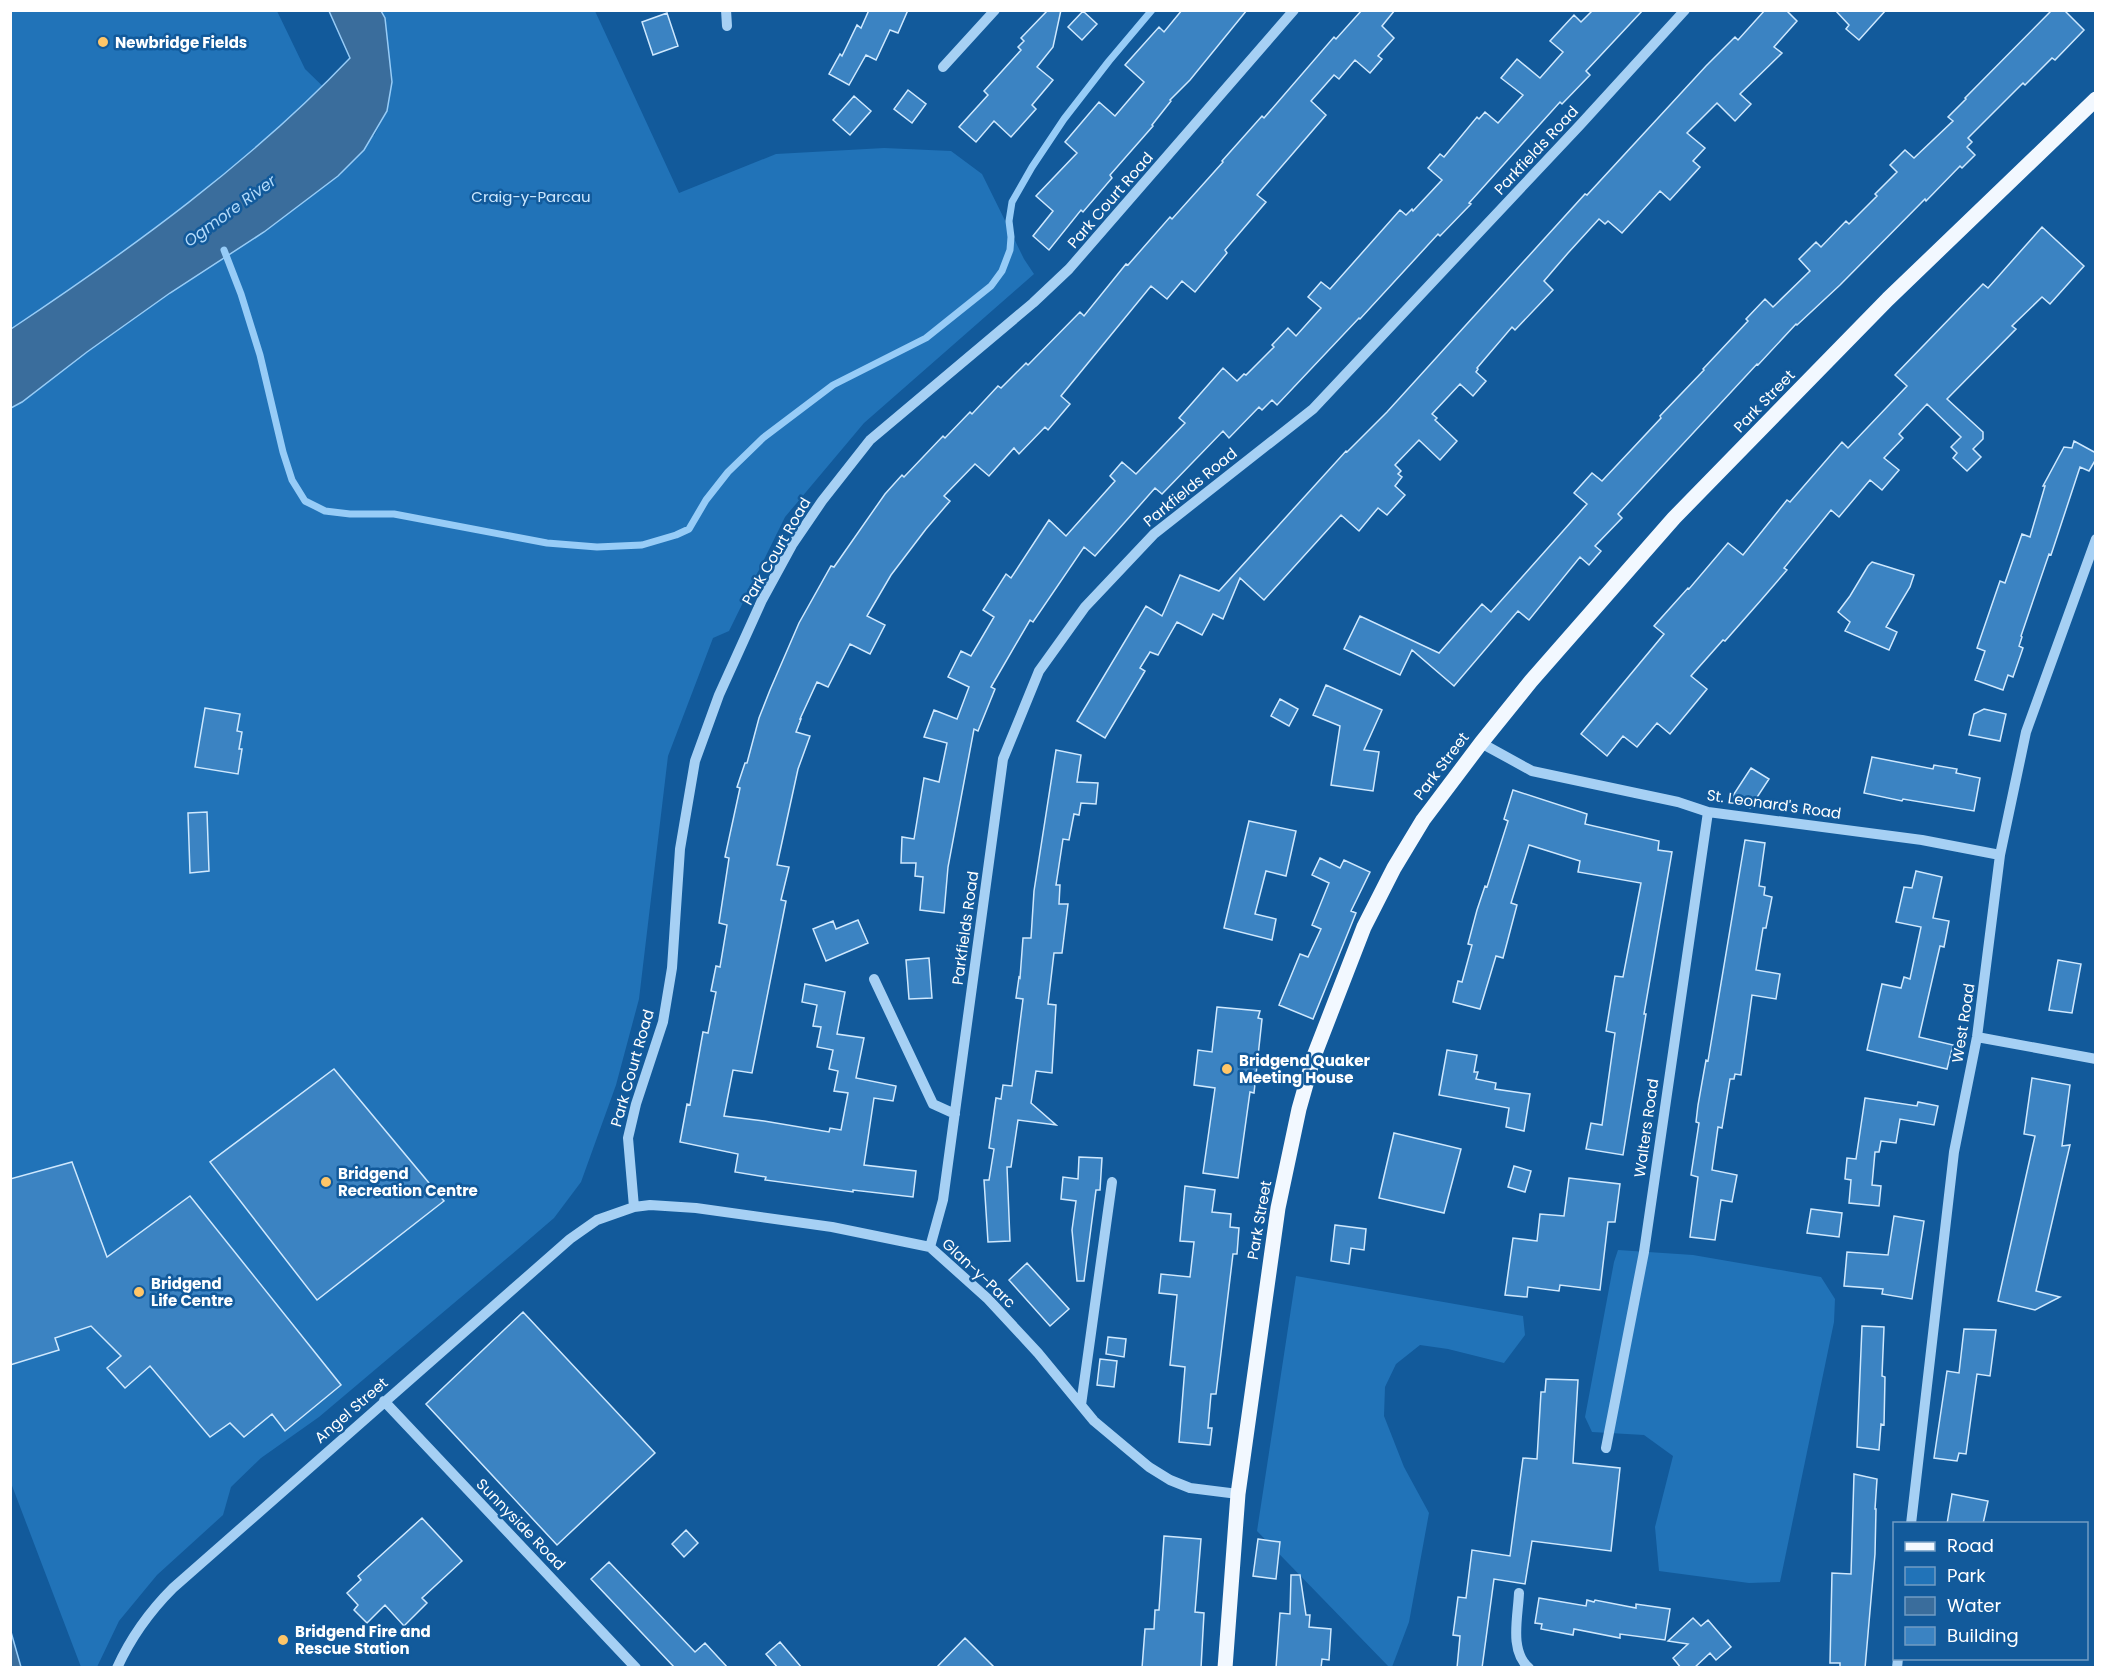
<svg xmlns="http://www.w3.org/2000/svg" width="2106" height="1678" font-family="Poppins,sans-serif">
  <style>
    .green { fill: #2173b8 }
    .water { fill: #3a6d9c; stroke: #97ccf7; stroke-width: 1.5 }
    .lines { fill: none; stroke-linecap: round; stroke-linejoin: round }
    .stream { stroke: #97ccf7; stroke-width: 7 }
    .building { fill: #3b83c2; stroke: #cee8fe; stroke-width: 1.5 }
    .minor { stroke: #a6d0f4; stroke-width: 10 }
    .major { stroke: #f2f8ff; stroke-width: 15 }
    .poi-dot { fill: #ffc668; stroke: #125a9b; stroke-width: 2 }
    .labels { text-anchor: middle; dominant-baseline: central; stroke-width: 5; stroke-linejoin: round; paint-order: stroke }
    .poi-label { font-size: 15px; font-weight: bold; fill: #fff; stroke: #125a9b; text-anchor: start }
    .street-label { font-size: 15px; fill: #fff; stroke: #125a9b }
    .park-label { font-size: 15px; fill: #cee8fe; stroke: #125a9b }
    .water-label { font-size: 16px; font-style: italic; fill: #b2dafa; stroke: #125a9b }
  </style>
  <rect width="100%" height="100%" fill="#125a9b"/>
  <path class="green" d="M10,11H277L305,69L374,136L387,111L385,18L381,11H595L679,193L776,154L884,148L951,151L982,174L1024,259L1034,274L864,423L785,517L729,631L713,638L668,756L639,999L616,1085L581,1182L554,1218L518,1249L319,1417L261,1458L231,1487L223,1515L157,1575L119,1621L97,1667H81L11,1483Z
    M1618,1250L1693,1255L1821,1277L1835,1299L1834,1322L1780,1582L1749,1583L1659,1571L1655,1527L1673,1456L1644,1435L1592,1432L1585,1417L1614,1262Z
    M1296,1276L1523,1316L1525,1335L1504,1363L1448,1349L1420,1345L1396,1364L1385,1387L1384,1416L1404,1467L1429,1513L1409,1622L1392,1667H1389L1257,1531Z"/>
  <path class="water" d="M329,11H381L385,18L392,82L387,111L364,150L338,176L264,232L170,293L87,352L22,402L11,408V329C131,249 250,163 350,58Z
    M10,1632H11L21,1667H11Z"/>
  <g class="lines">
    <path class="stream" d="M224,250L241,294L260,355L283,452L292,480L305,501L325,511L350,514H394L547,543L597,547L642,545L676,535L689,529L706,500L728,472L763,438L833,385L926,338L991,286L1002,271L1010,250L1011,237L1009,221L1012,202L1032,167L1064,119L1109,61L1152,10"/>
  </g>
  <path class="building" d="M869,10H908L898,33L890,30L876,60L866,55L849,85L829,74L840,54L842,56L857,25L861,28Z
    M1048,10H1061L1053,47L1037,67L1053,80L1032,105L1036,109L1011,137L994,121L976,142L959,127L988,95L984,91L1021,50L1018,47L1024,41L1021,38Z
    M1182,10H1247L1190,80L1170,100L1171,101L1152,125L1153,126L1110,175L1112,178L1083,212L1081,210L1049,250L1033,236L1053,211L1036,196L1077,153L1065,142L1099,102L1115,116L1144,82L1125,65L1159,27L1164,32Z
    M1362,10H1395L1382,26L1394,38L1378,56L1382,59L1370,73L1355,60L1339,79L1334,75L1311,101L1326,115L1257,195L1266,202L1225,250L1227,253L1195,292L1182,281L1167,299L1151,286L1061,396L1070,404L1048,430L1045,427L1019,454L1014,448L989,476L975,464L944,496L950,501L926,529L891,575L867,616L885,625L870,654L850,644L828,687L817,682L800,719H801L796,732L810,736L798,769L777,865L789,867L781,900L786,901L752,1073L733,1070L724,1116L764,1121L829,1132L830,1128L841,1130L848,1093L834,1091L838,1071L829,1069L833,1050L817,1047L821,1027L813,1026L817,1005L802,1002L805,984L845,992L837,1034L864,1038L856,1078L896,1086L893,1101L874,1098L864,1165L916,1171L913,1197L853,1190V1192L765,1180L766,1177L735,1172L738,1154L680,1142L687,1104L690,1105L703,1032L708,1033L716,992L711,991L716,966L720,967L727,925L719,923L729,858L725,857L740,788L737,787L745,763H747L759,718L770,690L799,623L831,566L834,567L885,494L902,475L904,477L943,436L945,438L970,412L972,414L998,386L1001,388L1026,363L1028,365L1080,312L1084,316L1126,264L1128,265L1170,217L1172,219L1223,162L1222,161L1262,116L1264,118L1334,37L1336,39Z
    M1593,10H1643L1586,71L1590,75L1562,104L1560,102L1469,203L1471,204L1440,236L1438,234L1360,319L1359,318L1277,405L1272,400L1262,410L1259,407L1229,438L1223,431L1162,494L1155,488L1095,556L1084,547L1033,622L1030,620L991,687L995,689L978,731L974,729L948,867L944,913L920,910L923,877L915,876L916,863H901L902,837L914,839L924,778L939,782L947,743L924,737L934,710L957,719L969,687L948,677L961,651L971,656L994,617L983,610L1006,574L1011,578L1049,520L1066,536L1115,481L1110,476L1122,462L1136,474L1185,423L1179,418L1223,368L1237,381L1244,374L1246,375L1274,347L1272,345L1288,328L1296,336L1321,308L1308,297L1321,282L1330,289L1400,210L1406,215L1412,209L1413,211L1442,180L1428,168L1440,154L1444,157L1477,117L1479,119L1485,112L1498,123L1523,95L1501,78L1517,59L1540,78L1563,52L1550,41L1574,15L1581,22Z
    M1765,10H1786L1797,21L1774,47L1782,53L1740,94L1751,104L1735,121L1717,103L1687,133L1705,148L1693,161L1700,167L1670,200L1660,191L1622,233L1608,221L1605,224L1599,219L1568,253L1544,281L1553,290L1515,330L1512,327L1477,368L1478,369L1476,372L1486,381L1473,396L1460,384L1432,414L1437,418L1435,420L1457,441L1440,460L1419,440L1395,465L1401,471L1398,474L1402,477L1395,486L1405,495L1387,515L1378,508L1359,531L1341,515L1264,600L1240,578L1223,619L1213,614L1202,635L1177,622L1158,655L1150,652L1140,668L1145,671L1105,738L1077,721L1146,606L1162,616L1180,575L1219,591L1346,451L1347,452L1387,412L1585,194L1587,195L1706,66L1735,37L1738,40Z
    M1835,10H1886L1859,40L1846,29L1849,25Z
    M2052,10H2064L2084,30L2055,60L2052,58L2025,85L2023,83L1968,138L1972,142L1967,147L1975,155L1962,168L1960,166L1926,201L1925,199L1840,285L1797,325L1796,324L1758,365L1757,364L1618,514L1622,518L1595,546L1601,551L1589,565L1580,557L1529,620L1518,611L1454,686L1412,650L1400,675L1344,649L1360,616L1439,653L1482,604L1491,612L1587,504L1574,493L1592,473L1602,481L1661,418L1660,416L1704,370L1703,369L1748,321L1746,319L1765,299L1773,307L1810,271L1799,259L1816,242L1821,247L1846,221L1849,224L1877,196L1875,194L1897,172L1890,165L1905,150L1914,158L1953,121L1948,117L1966,99L1965,98Z
    M1083,11L1097,24L1082,40L1068,27Z
    M667,13L678,46L653,55L642,22Z
    M908,90L926,104L912,123L894,109Z
    M854,96L871,111L850,135L833,120Z
    M2042,227L2084,266L2050,304L2042,297L2012,326L2016,329L1947,399L1983,432V439L1973,449L1981,457L1967,471L1953,458L1957,453L1951,447L1961,437L1927,404L1899,434L1903,438L1884,458L1899,470L1882,490L1870,480L1839,517L1831,510L1784,568L1787,570L1762,599L1725,641L1723,640L1691,676L1707,689L1670,734L1657,723L1637,747L1623,736L1607,756L1581,734L1664,634L1654,626L1688,588L1689,589L1728,543L1743,555L1787,500L1790,502L1842,442L1848,448L1907,386L1895,375L1983,284L1988,288Z
    M2074,441L2096,453V459L2089,471L2080,467L2051,555L2049,554L2021,636L2022,637L2019,646L2023,648L2013,677L2008,675L2003,690L1975,680L1985,651L1977,648L2000,581L2005,583L2022,534L2030,537L2045,486H2043L2064,447L2072,448Z
    M1872,562L1914,575L1910,587L1886,627L1897,632L1889,650L1845,631L1850,622L1838,612L1850,596L1868,566Z
    M1326,685L1382,710L1364,750L1379,752L1373,791L1331,785L1340,726L1313,715Z
    M1280,699L1298,709L1289,726L1271,716Z
    M205,708L240,714L237,731L242,732L239,749H242L238,774L195,767Z
    M1984,709L2006,714L2000,741L1969,735L1974,714Z
    M1056,750L1081,755L1077,782L1098,783L1096,804L1081,803L1079,815L1074,814L1069,840L1063,839L1056,885H1060L1059,904H1068L1062,953H1054L1048,1004L1056,1005L1052,1073L1036,1071L1031,1103L1056,1125L1018,1120L1011,1167H1007L1010,1241L988,1242L984,1180H989L994,1149L989,1148L996,1098L1001,1099L1003,1085L1012,1086L1023,999L1016,998L1019,977L1020,978L1023,938H1031L1034,891Z
    M1872,757L1933,769L1934,765L1957,769L1956,773L1980,778L1974,811L1903,799L1902,801L1864,793Z
    M1751,768L1769,779L1750,808L1732,797Z
    M1513,790L1587,814L1585,824L1659,841L1658,850L1672,852L1644,1014H1646L1623,1155L1586,1149L1591,1123L1602,1125L1615,1033L1606,1031L1615,976L1623,977L1641,883L1578,872L1580,861L1529,845L1511,903L1517,905L1503,958L1496,956L1480,1009L1453,1002L1458,981L1462,982L1472,945L1468,944L1477,910L1485,886L1487,887L1508,821L1504,819Z
    M207,812L209,871L190,873L188,813Z
    M1249,821L1296,831L1286,876L1266,871L1255,914L1276,919L1272,940L1224,928Z
    M1745,840L1765,843L1759,886L1765,887L1764,895L1772,897L1766,928H1763L1756,970L1780,974L1776,999L1752,995L1741,1075L1735,1074L1734,1079H1730L1722,1128L1718,1127L1712,1170L1737,1175L1732,1202L1721,1200L1715,1240L1690,1237L1698,1177L1691,1175L1699,1123L1696,1122L1698,1105L1706,1060L1708,1061Z
    M1320,858L1340,868L1344,860L1370,872L1351,911L1356,913L1313,1019L1279,1005L1300,954L1308,957L1321,929L1312,925L1329,883L1312,875Z
    M1916,871L1942,877L1933,918L1949,921L1944,947L1940,946L1919,1037L1953,1045L1947,1069L1867,1050L1882,984L1901,988L1904,977L1910,979L1921,927L1896,922L1904,887L1912,888Z
    M858,920L868,943L826,961L813,929L833,921L836,929Z
    M929,958L932,998L909,999L906,960Z
    M2058,960L2081,964L2072,1013L2049,1010Z
    M1217,1007L1260,1011L1258,1018L1262,1019L1254,1093L1250,1092L1238,1178L1203,1173L1215,1088L1194,1085L1198,1050L1212,1052Z
    M1447,1050L1477,1055L1474,1072H1478L1476,1079L1496,1083L1495,1089L1530,1094L1524,1131L1506,1127L1509,1108L1439,1095Z
    M334,1069L444,1201L317,1300L210,1162Z
    M2032,1078L2070,1085L2062,1146L2070,1145L2036,1291L2060,1297L2035,1310L1998,1301L2035,1136L2024,1134Z
    M1865,1098L1917,1106L1918,1102L1938,1106L1934,1125L1900,1119L1896,1143L1881,1141L1879,1152H1875L1872,1185L1881,1186L1879,1206L1849,1203L1851,1180L1845,1179L1847,1158L1856,1159Z
    M1394,1133L1461,1149L1444,1213L1379,1198Z
    M1079,1157L1102,1158L1100,1190H1096L1084,1281H1077L1072,1230L1076,1201L1061,1199L1063,1177L1078,1179Z
    M72,1162L107,1257L190,1196L341,1385L285,1431L272,1414L244,1437L230,1423L210,1437L150,1366L125,1388L107,1368L121,1356L91,1326L55,1338L59,1350L10,1365V1179Z
    M1514,1166L1531,1171L1525,1192L1508,1187Z
    M1569,1178L1620,1184L1615,1222H1608L1600,1290L1560,1285L1559,1291L1528,1287L1527,1297L1505,1295L1513,1238L1537,1241L1540,1214L1564,1216Z
    M1185,1186L1215,1190L1212,1212L1231,1214L1230,1227L1239,1228L1237,1254H1233L1216,1394H1211L1208,1428H1212L1210,1445L1179,1442L1185,1367L1170,1365L1177,1295L1159,1293L1161,1274L1190,1277L1194,1242L1180,1241Z
    M1811,1209L1842,1213L1839,1237L1807,1233Z
    M1894,1216L1924,1221L1912,1299L1882,1294L1883,1289L1844,1286L1847,1252L1888,1255Z
    M1335,1225L1366,1229L1364,1250L1351,1248L1349,1264L1331,1261Z
    M1027,1263L1069,1309L1050,1326L1009,1280Z
    M523,1312L655,1453L557,1545L426,1404Z
    M1862,1326L1884,1327L1882,1376L1885,1377L1884,1425L1881,1424L1879,1450L1857,1447Z
    M1964,1329L1996,1330L1990,1376L1977,1374L1966,1454L1959,1453L1957,1461L1934,1458L1947,1371L1959,1373Z
    M1108,1337L1126,1339L1124,1357L1106,1354Z
    M1100,1359L1117,1361L1114,1387L1097,1385Z
    M1546,1379L1578,1380L1573,1463L1620,1468L1611,1551L1532,1541L1525,1584L1494,1579L1482,1668H1457L1460,1636L1453,1635L1458,1597L1466,1598L1472,1550L1510,1556L1523,1458L1537,1459L1541,1392H1545Z
    M1854,1474L1877,1479L1875,1509H1876L1875,1554L1865,1668H1840V1663H1830L1832,1573L1851,1574Z
    M1952,1494L1988,1501L1983,1524H1947Z
    M422,1518L462,1561L422,1598L427,1603L404,1626L385,1605L367,1623L354,1610L358,1605L347,1593L361,1580L358,1576Z
    M686,1530L698,1543L684,1557L672,1544Z
    M1164,1536L1201,1539L1195,1612L1204,1613L1201,1668H1142L1145,1629H1154L1155,1610H1159Z
    M1258,1539L1280,1542L1276,1579L1253,1576Z
    M609,1562L695,1652L705,1643L728,1668H675L591,1579Z
    M1291,1575H1300L1306,1615H1310L1309,1627L1331,1629L1329,1660L1322,1659L1321,1668H1276L1280,1613L1290,1614Z
    M1539,1598L1586,1606L1587,1600L1594,1602L1595,1600L1636,1608V1604L1670,1609L1665,1640L1620,1634V1638L1574,1629L1573,1635L1541,1629L1542,1624L1535,1623Z
    M1693,1618L1701,1626L1708,1620L1731,1647L1716,1660L1710,1653L1694,1668H1681L1673,1658L1688,1644L1668,1641Z
    M965,1638L995,1668H936Z
    M780,1642L802,1668H778L766,1654Z"/>
  <g class="lines">
    <path class="minor" d="M726,10L727,26
      M943,67L995,10
      M1481,743L1532,771L1678,802L1708,812L1922,840L2000,855
      M874,979L933,1104L955,1114
      M1977,1037L2096,1059
      M634,1207L628,1138L636,1104L663,1022L672,968L680,849L695,761L719,695L762,600L792,545L822,501L870,440L1033,303L1069,269L1294,10
      M930,1247L943,1200L1003,759L1039,671L1085,607L1154,534L1313,409L1580,125L1685,10
      M384,1401L636,1668
      M1081,1405L1112,1182
      M1606,1448L1644,1252L1708,812
      M1911,1524L1954,1152L1977,1037L2000,855L2026,732L2096,539
      M1519,1593C1518,1617 1509,1651 1529,1668
      M117,1668C131,1637 149,1612 173,1588L570,1239L597,1220L634,1207L650,1205L696,1208L832,1227L930,1247L988,1299L1038,1353L1094,1421L1149,1467L1170,1480L1190,1488L1238,1494
      M1897,1668L1898,1658"/>
    <path class="major" d="M1225,1668L1238,1494L1278,1208L1299,1109L1314,1056L1364,927L1394,868L1423,820L1481,743L1531,681L1674,518L1888,299L2096,99"/>
  </g>
  <g class="poi-dot">
    <circle cx="103" cy="42" r="6"/>
    <circle cx="1227" cy="1069" r="6"/>
    <circle cx="326" cy="1182" r="6"/>
    <circle cx="139" cy="1292" r="6"/>
    <circle cx="283" cy="1640" r="6"/>
  </g>
  <g class="labels">
    <g class="poi-label">
      <text x="115" y="42">Newbridge Fields</text>
      <text x="1239" y="1060">Bridgend Quaker<tspan x="1239" dy="17">Meeting House</tspan></text>
      <text x="338" y="1173">Bridgend<tspan x="338" dy="17">Recreation Centre</tspan></text>
      <text x="151" y="1283">Bridgend<tspan x="151" dy="17">Life Centre</tspan></text>
      <text x="295" y="1631">Bridgend Fire and<tspan x="295" dy="17">Rescue Station</tspan></text>
    </g>
    <g class="street-label">
      <text transform="translate(1536 150) rotate(-47)">Parkfields Road</text>
      <text transform="translate(1110 200) rotate(-49)">Park Court Road</text>
      <text transform="translate(1764 401) rotate(-46)">Park Street</text>
      <text transform="translate(1190 487) rotate(-39)">Parkfields Road</text>
      <text transform="translate(776 551) rotate(-60)">Park Court Road</text>
      <text transform="translate(1441 766) rotate(-53)">Park Street</text>
      <text transform="translate(1774 804) rotate(8)">St. Leonard's Road</text>
      <text transform="translate(965 928) rotate(-82)">Parkfields Road</text>
      <text transform="translate(1963 1023) rotate(-81)">West Road</text>
      <text transform="translate(632 1068) rotate(-74)">Park Court Road</text>
      <text transform="translate(1646 1128) rotate(-82)">Walters Road</text>
      <text transform="translate(1259 1220) rotate(-80)">Park Street</text>
      <text transform="translate(979 1273) rotate(43)">Glan-y-Parc</text>
      <text transform="translate(351 1410) rotate(-41)">Angel Street</text>
      <text transform="translate(521 1524) rotate(46)">Sunnyside Road</text>
    </g>
    <g class="park-label">
      <text x="531" y="196">Craig-y-Parcau</text>
    </g>
    <g class="water-label">
      <text transform="translate(230 211) rotate(-36)">Ogmore River</text>
    </g>
  </g>
  <rect width="2106" height="1678" fill="none" stroke="#ffffff" stroke-width="24"/>
  <rect x="1893" y="1522" width="195" height="138" fill="#125a9b" stroke="#719cc3" stroke-width="1.5"/>
  <rect x="1905" y="1542" width="30" height="9" fill="#f2f8ff" stroke="#719cc3" stroke-width="1.5"/>
  <text x="1947" y="1552" font-size="18" fill="#ffffff">Road</text>
  <rect x="1905" y="1567" width="30" height="18" fill="#2173b8" stroke="#719cc3" stroke-width="1.5"/>
  <text x="1947" y="1582" font-size="18" fill="#ffffff">Park</text>
  <rect x="1905" y="1597" width="30" height="18" fill="#3a6d9c" stroke="#719cc3" stroke-width="1.5"/>
  <text x="1947" y="1612" font-size="18" fill="#ffffff">Water</text>
  <rect x="1905" y="1627" width="30" height="18" fill="#3b83c2" stroke="#719cc3" stroke-width="1.5"/>
  <text x="1947" y="1642" font-size="18" fill="#ffffff">Building</text>
</svg>
